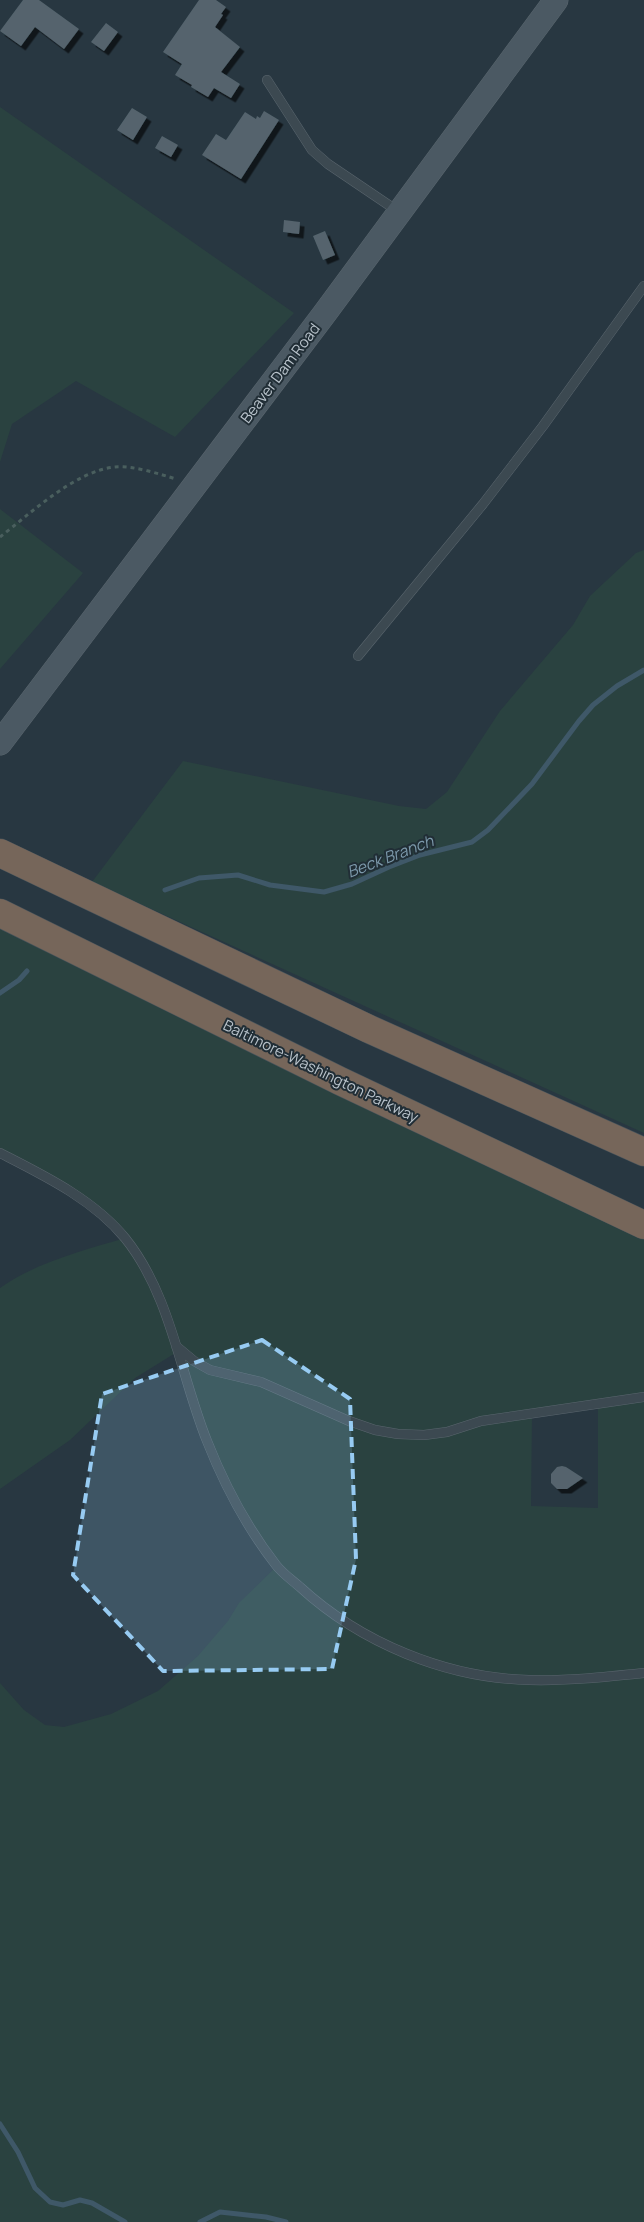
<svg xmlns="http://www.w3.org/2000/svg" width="644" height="2222" font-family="Manrope,sans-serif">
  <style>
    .green { fill: #2a4240; fill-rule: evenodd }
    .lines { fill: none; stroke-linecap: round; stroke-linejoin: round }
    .stream { stroke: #3f5868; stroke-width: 5 }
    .building { fill: #54646d; filter: url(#shadow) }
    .lane-casing { stroke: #5a666e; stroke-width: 10 }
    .secondary-casing { stroke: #5a666e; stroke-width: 25 }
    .highway-casing { stroke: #47535b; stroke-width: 29 }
    .path { stroke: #4a5f5e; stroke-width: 3; stroke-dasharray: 4 4; stroke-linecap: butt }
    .lane { stroke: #3c4951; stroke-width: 9 }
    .secondary { stroke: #4b5963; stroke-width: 24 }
    .highway { stroke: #76665a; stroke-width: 28 }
    .marked { fill: #97cbf2; fill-opacity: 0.2; stroke: #97cbf2; stroke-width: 4; stroke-dasharray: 10 6; stroke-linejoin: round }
    .labels { text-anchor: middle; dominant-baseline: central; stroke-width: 4; stroke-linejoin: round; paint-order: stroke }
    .street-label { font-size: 15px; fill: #b9c3cb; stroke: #212e36 }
    .water-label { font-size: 16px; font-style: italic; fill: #7c99ab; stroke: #212e36 }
  </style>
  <defs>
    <filter id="shadow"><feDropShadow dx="4.5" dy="4.5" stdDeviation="0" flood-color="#0009"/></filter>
  </defs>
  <rect width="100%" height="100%" fill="#283741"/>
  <path class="green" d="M0,107L294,313L175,437L76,381L12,424L0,462Z
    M0,509L83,573L0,669Z
    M644,550V1133L92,882L183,761L399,806L426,809L447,792L500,711L573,625L590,596L636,553Z
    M0,913L644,1225V2222H0V1683L24,1710L45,1725L64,1727L111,1714L158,1691L198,1656L228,1621L239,1603L277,1566L224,1476L177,1352L135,1378L70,1440L0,1489V1288C37,1262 82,1251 125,1238L92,1207L0,1153ZM598,1404V1508L531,1506L532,1414Z"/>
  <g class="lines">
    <path class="stream" d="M165,890L199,878L238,875L270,885L324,892L352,884L389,867L420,855L472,842L488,830L532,784L579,721L593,705L617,686L644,670
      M0,993L19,980L27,971
      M0,2124L18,2152L35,2188L50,2202L63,2205L80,2200L92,2203L125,2222
      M200,2222L220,2212L266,2217L286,2222"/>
  </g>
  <path class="building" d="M23,0H39L79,29L64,49L35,27L21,46L0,31Z
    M199,0H216L226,7L221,14L223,15L215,27L240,47L221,72L240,84L231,98L214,88L208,97L191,87L192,85L175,75L182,64L163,52Z
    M106,23L118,32L104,51L91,42Z
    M132,108L147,117L133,140L117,130Z
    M264,111L279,120L241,179L202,155L216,134L226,140L245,112L256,119L257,116L260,118Z
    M162,136L178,145L171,157L155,148Z
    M284,220L300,222L299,234L283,232Z
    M325,231L335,255L323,260L313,236Z
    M562,1466L566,1467L583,1478L567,1489H557L551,1483V1474L557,1467Z"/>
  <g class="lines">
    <g class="lane-casing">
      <path id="lane" d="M267,80L312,150L328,164L399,212
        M358,656L483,504L543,426L644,286
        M0,1153C43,1175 93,1199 125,1238C171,1295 180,1374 207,1441C224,1484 248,1529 276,1565C282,1573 292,1580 300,1587C361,1643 446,1678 529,1680C568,1681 606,1677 644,1673
        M176,1346L194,1361L210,1370L261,1382L349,1421L375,1430L398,1434L424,1435L447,1432L481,1421L644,1397"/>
    </g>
    <g class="secondary-casing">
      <path id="secondary" d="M0,743L325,313L556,0"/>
    </g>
    <g class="highway-casing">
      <path id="highway" d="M0,853L369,1029L644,1152
        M0,913L340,1081L644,1225"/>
    </g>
    <path class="path" d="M0,537C31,513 75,471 115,467C131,465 160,474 176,479"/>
    <use href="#lane" class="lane"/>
    <use href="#secondary" class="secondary"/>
    <use href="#highway" class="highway"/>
  </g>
  <path class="marked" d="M262,1340L350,1399L356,1559L332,1669L163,1671L73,1575L102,1394Z"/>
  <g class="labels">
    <g class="street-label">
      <text transform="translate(280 373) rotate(-53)">Beaver Dam Road</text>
      <text transform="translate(321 1071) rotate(26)">Baltimore-Washington Parkway</text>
    </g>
    <g class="water-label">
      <text transform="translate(390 856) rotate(-21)">Beck Branch</text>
    </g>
  </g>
</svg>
